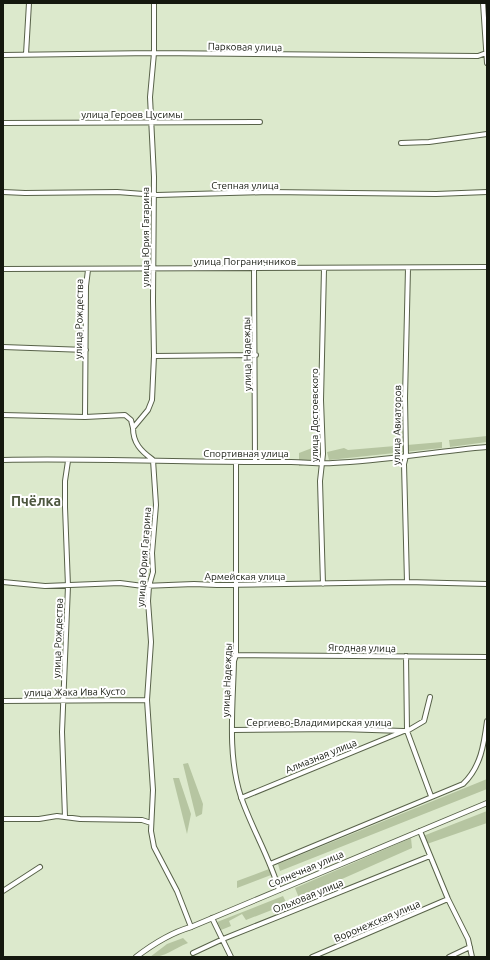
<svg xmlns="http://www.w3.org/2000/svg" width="490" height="960" font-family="Ubuntu,sans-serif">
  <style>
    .green { fill: #b6c5a1 }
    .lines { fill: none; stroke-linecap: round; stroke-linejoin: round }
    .minor-casing { stroke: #586249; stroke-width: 6 }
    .tertiary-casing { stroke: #586249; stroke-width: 6 }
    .minor { stroke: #fff; stroke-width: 4 }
    .tertiary { stroke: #fff; stroke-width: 4.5 }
    .labels { text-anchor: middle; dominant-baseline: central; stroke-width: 4; stroke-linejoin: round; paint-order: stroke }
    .street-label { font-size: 10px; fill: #14180e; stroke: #fff }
    .district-label { font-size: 14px; font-weight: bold; fill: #4d573f; stroke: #fff }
  </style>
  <rect width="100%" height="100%" fill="#dce9cc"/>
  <path class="green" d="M487,436V442L450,447L449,440Z
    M442,442V448L329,460L327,452L344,448L348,450Z
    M320,445L323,448L320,462L299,466V453Z
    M188,763L203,804L202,814L196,817L183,764Z
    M173,778H179L191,814L187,834Z
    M487,779V789L280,871L278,864Z
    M487,811V823L424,845L423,836Z
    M411,838L412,848L299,898L295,888Z
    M269,869L271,875L237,888V881Z
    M283,896L287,904L246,920L242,914L229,921L231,926L221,930L217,922Z
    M183,938L188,943C173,949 166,957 150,957L167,944Z"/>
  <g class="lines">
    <g class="minor-casing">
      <path id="minor" d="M483,3L487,63
        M26,54L29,3
        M3,55L154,53L478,56L486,53
        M3,123L260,122
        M401,143L429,142L487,134
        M3,192L25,193L117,192L157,195L269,192L436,194L487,192
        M3,269L487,267
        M254,269L255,462
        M3,347L86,350
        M154,356L256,355
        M3,415L85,417L125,415L131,420L133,428
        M85,417L86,286L88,270
        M152,459C141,451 133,443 133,428L148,410L152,400L154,356L153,301L154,177L150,97L154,53V3
        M3,460C99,458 195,463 291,462C305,462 319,464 333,463C385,461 436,451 487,447
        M153,460L156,505L152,553L153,572L149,586L148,601L151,642L147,700L153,790L151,831L154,847L177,891L191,927
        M236,463V655L234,661C233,706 227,755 241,797C252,829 270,858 279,890
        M3,582L45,586L120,583L143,586L194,584L217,585L407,582L487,584
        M407,582L404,464L406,456L405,398L408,268
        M323,584L320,481L323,454L321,400L324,269
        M236,655L487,657
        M406,656L407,731L424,721L430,697
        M3,701L147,700
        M233,730L340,729L404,731
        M241,798L404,731H407L431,796
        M65,817L62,732L68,586L65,507V481L68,461
        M3,819H39L57,816L80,819L142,820L151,823
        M420,831L448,899L468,939L472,957
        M270,864L463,784C481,767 484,744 487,721
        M3,891L40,867
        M212,918L231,957
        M193,953L223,939L430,856
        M312,957L448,899
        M449,957L470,947"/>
    </g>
    <g class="tertiary-casing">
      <path id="tertiary" d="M136,957C153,944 170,933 191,927L487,803"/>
    </g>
    <use href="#minor" class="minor"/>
    <use href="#tertiary" class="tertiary"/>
  </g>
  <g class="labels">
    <g class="street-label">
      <text transform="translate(245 47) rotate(1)">Парковая улица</text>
      <text x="132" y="114">улица Героев Цусимы</text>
      <text x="245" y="185">Степная улица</text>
      <text transform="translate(145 237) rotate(-90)">улица Юрия Гагарина</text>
      <text x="245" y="261">улица Пограничников</text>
      <text transform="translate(79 319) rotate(-89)">улица Рождества</text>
      <text transform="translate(247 354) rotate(-91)">улица Надежды</text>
      <text transform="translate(314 415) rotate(-90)">улица Достоевского</text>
      <text transform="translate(397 425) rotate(-89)">улица Авиаторов</text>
      <text x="246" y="453">Спортивная улица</text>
      <text transform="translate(144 557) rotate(-86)">улица Юрия Гагарина</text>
      <text x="245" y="576">Армейская улица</text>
      <text transform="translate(58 638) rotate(-88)">улица Рождества</text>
      <text transform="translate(362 648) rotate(1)">Ягодная улица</text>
      <text transform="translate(227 680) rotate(-88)">улица Надежды</text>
      <text transform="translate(75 692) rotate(-1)">улица Жака Ива Кусто</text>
      <text x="319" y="722">Сергиево-Владимирская улица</text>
      <text transform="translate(321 756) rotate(-22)">Алмазная улица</text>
      <text transform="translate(306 869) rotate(-23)">Солнечная улица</text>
      <text transform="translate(308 896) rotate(-22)">Ольховая улица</text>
      <text transform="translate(377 921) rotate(-23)">Воронежская улица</text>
    </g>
    <g class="district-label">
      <text x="36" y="501">Пчёлка</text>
    </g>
  </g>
  <rect width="490" height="960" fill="none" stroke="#14180e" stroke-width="8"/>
</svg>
